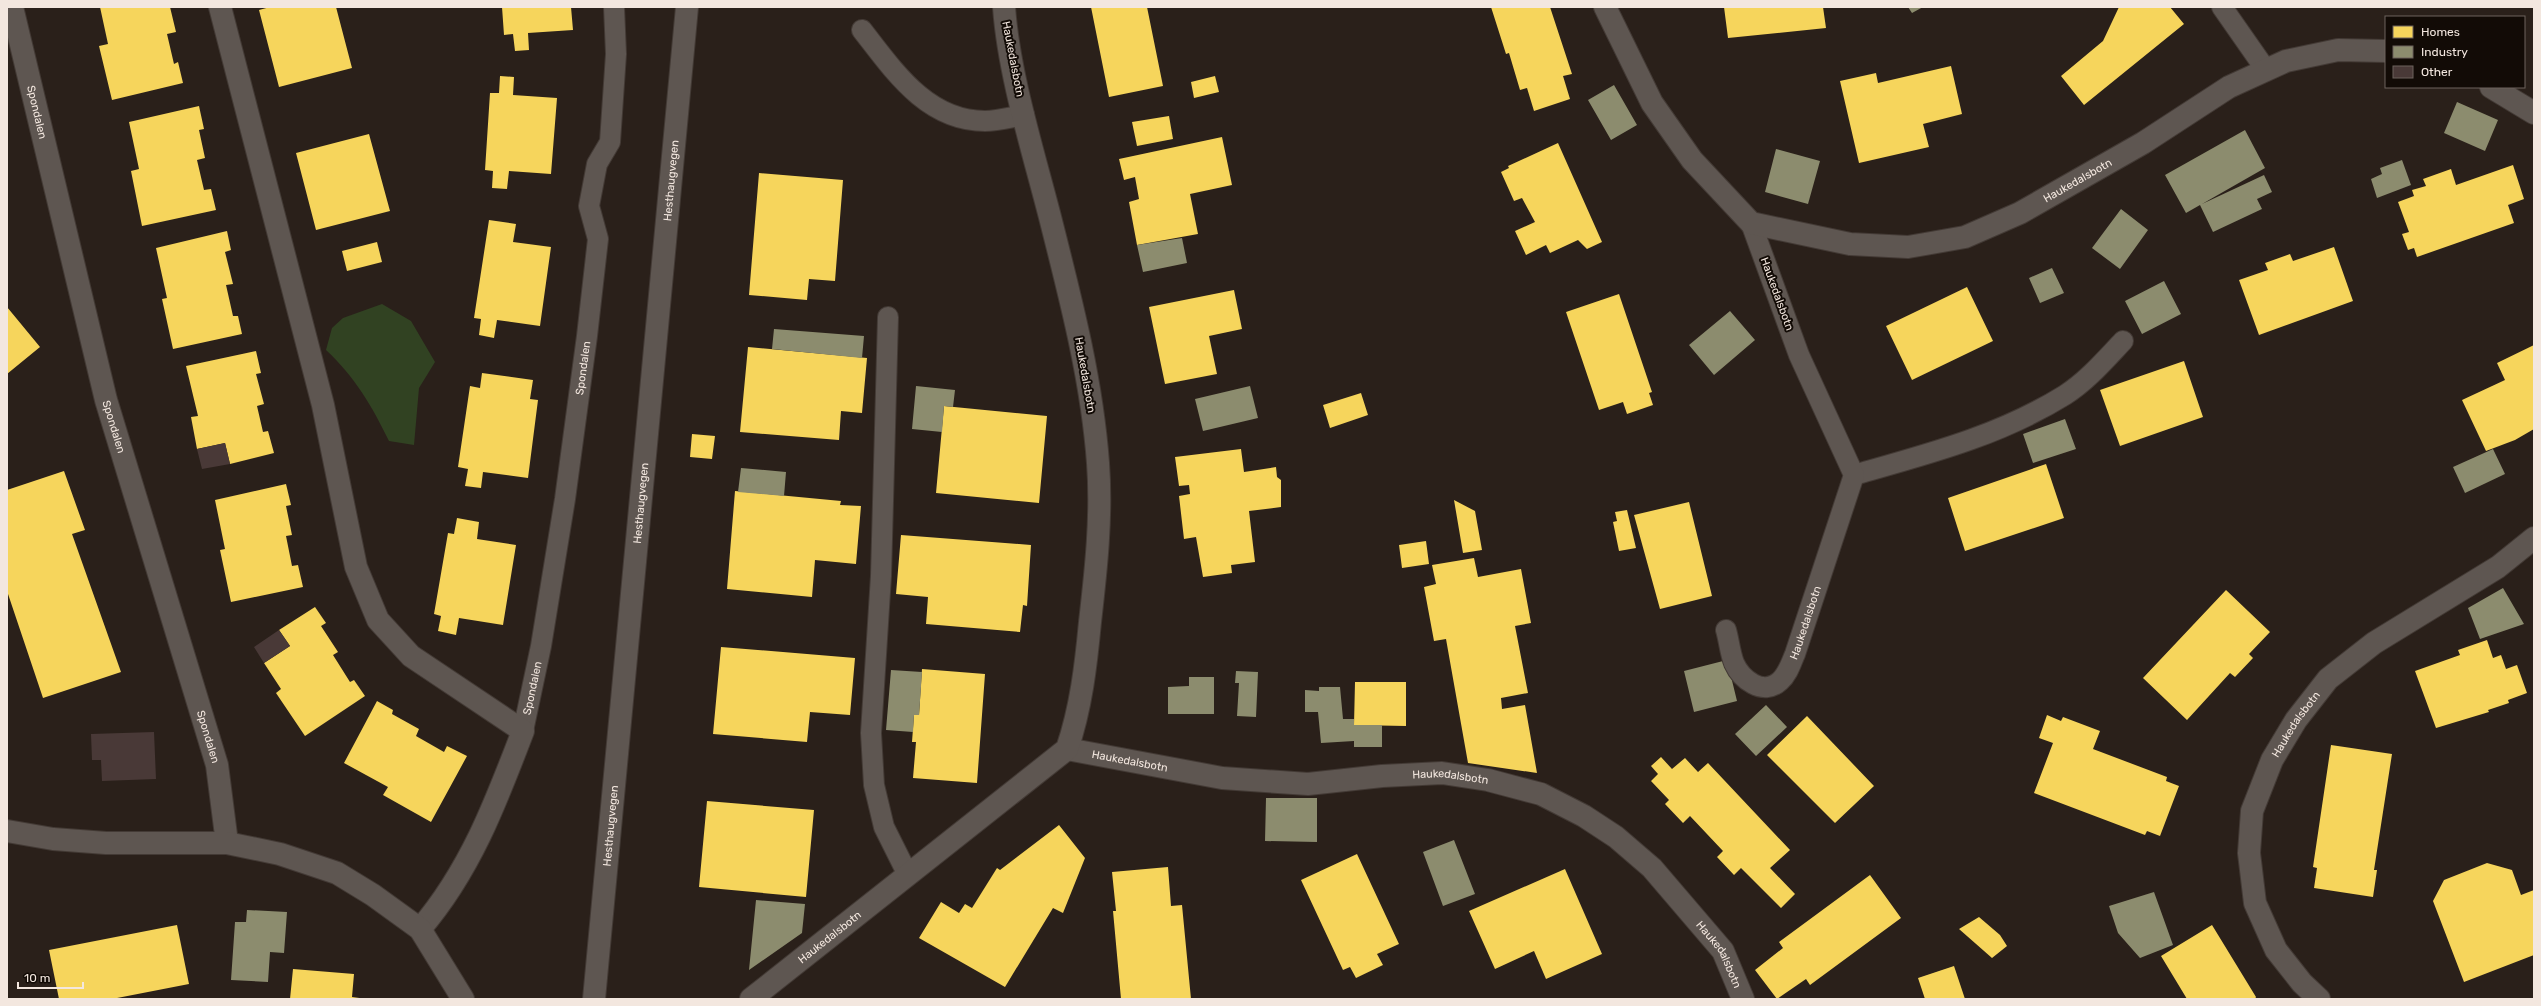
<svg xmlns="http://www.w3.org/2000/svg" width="2541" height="1006" font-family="Rubik,sans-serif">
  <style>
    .green { fill: #314222 }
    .homes { fill: #f6d55c }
    .industry { fill: #8c8c6e }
    .building { fill: #493937 }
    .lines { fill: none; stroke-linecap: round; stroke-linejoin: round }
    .lane-casing { stroke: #433a35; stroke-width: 22 }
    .street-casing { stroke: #433a35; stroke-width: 24 }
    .secondary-casing { stroke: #433a35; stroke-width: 24 }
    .lane { stroke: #5e5651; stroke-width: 20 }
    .street { stroke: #5e5651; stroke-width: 22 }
    .secondary { stroke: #5e5651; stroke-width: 22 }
    .labels { text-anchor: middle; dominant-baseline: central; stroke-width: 4; stroke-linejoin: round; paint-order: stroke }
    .street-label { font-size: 11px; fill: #f3e7df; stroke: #120b06 }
  </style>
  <rect width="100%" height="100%" fill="#2a201a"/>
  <path class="green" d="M382,304L411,321L435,362L419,388L414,445L389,441C372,406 355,377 326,350L332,328L343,318Z"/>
  <path class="homes" d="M100,7H170L176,32L167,34L174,64L178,62L183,83L112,100L99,46L108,44Z
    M270,7H336L352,68L279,87L259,10Z
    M502,7H571L573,30L528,33L529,50L515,51L513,34L504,35Z
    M1091,7H1147L1163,86L1109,97Z
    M1491,7H1550L1572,74L1563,76L1570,99L1534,111L1527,88L1520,90L1509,53L1506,54Z
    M1724,7H1823L1826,28L1728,38Z
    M2119,7H2170L2184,24L2084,105L2061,76L2103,41Z
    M1951,66L1962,114L1923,124L1929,147L1859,163L1840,81L1876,73L1878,83Z
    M500,76L514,77L513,95L557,98L551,174L509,171L507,189L492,188L493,171L485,170L490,93H499Z
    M1215,76L1219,92L1194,98L1191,82Z
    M199,106L204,129L199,130L205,158L197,160L204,190L211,189L216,210L142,226L131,171L139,169L129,122Z
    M1169,116L1173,139L1137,146L1132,122Z
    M369,134L390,211L316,230L296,153Z
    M1222,137L1232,185L1190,194L1198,234L1137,245L1129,202L1139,199L1135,177L1124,180L1119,159Z
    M1558,143L1602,242L1587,249L1578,240L1550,253L1546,245L1526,255L1515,231L1535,222L1522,198L1514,201L1501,172L1509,168L1508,166Z
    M2513,165L2524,199L2508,205L2514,223L2417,257L2414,248L2408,250L2402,234L2409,232L2398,202L2414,196L2412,190L2426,186L2423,179L2451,169L2456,185Z
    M759,173L843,180L835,281L809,279L807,300L749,295Z
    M489,220L516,224L513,242L551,247L540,326L497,320L494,338L479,335L481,319L474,318Z
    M227,231L231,250L225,252L233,284L226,285L233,316H238L242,334L173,349L162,299L167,298L156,248Z
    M377,242L382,262L347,271L342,251Z
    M2334,247L2353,301L2259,335L2239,280L2268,270L2265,263L2290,254L2293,261Z
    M1967,287L1993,341L1912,380L1886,326Z
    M1234,290L1242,329L1209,336L1217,374L1165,384L1149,307Z
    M1619,294L1652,392L1649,393L1653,405L1627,414L1623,402L1599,410L1566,312Z
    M7,307L40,347L7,374Z
    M2534,345V429L2515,440L2486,451L2462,400L2505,380L2497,363Z
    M748,347L867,358L862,413L841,411L839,440L740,432Z
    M256,351L261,373L256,374L264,404L257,406L263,432L268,431L274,453L230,464L225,443L197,449L191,417L198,416L186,366Z
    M2184,361L2203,417L2120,446L2100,390Z
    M482,373L533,380L530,399L538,400L528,478L483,472L481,488L465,486L468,469L458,467L470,386L480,388Z
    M1361,393L1368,415L1330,428L1323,405Z
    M944,406L1047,416L1039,503L936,493Z
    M692,434L715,436L712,459L690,457Z
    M1241,449L1244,472L1276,467L1277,477L1281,480V507L1249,511L1255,562L1231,565L1232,573L1203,577L1196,537L1184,539L1179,496L1190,494L1189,485L1179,486L1175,457Z
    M2046,464L2064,518L1965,551L1948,498Z
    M64,471L85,530L72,534L121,672L43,698L7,591V490Z
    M286,484L291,505L286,506L292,535L286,536L292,566L298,565L303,587L231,602L220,550L225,549L215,500Z
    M735,491L841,501L840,505L861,506L856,564L815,560L812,597L727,589Z
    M1454,500L1475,511L1482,550L1463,553Z
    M1689,502L1712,596L1660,609L1634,515Z
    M1627,510L1636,548L1619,551L1613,522L1617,521L1615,512Z
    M457,518L479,522L477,539L516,545L503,625L459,618L456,635L438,631L441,616L434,614L448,533L454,534Z
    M901,535L1031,545L1027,606L1023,605L1020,632L926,624L928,597L896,594Z
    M1426,541L1429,564L1402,568L1399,545Z
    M1474,558L1478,577L1521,569L1531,623L1515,626L1528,693L1501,698L1502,709L1525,705L1537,773L1468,763L1446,639L1434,641L1424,587L1436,584L1432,565Z
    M2226,590L2270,632L2249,654L2253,658L2235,677L2230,673L2187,720L2143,678Z
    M315,607L326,623L321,626L338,652L333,655L350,682L354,680L365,696L305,736L276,693L281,689L264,663L290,646L279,630Z
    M2487,640L2493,658L2501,655L2506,669L2517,665L2527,693L2508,700L2509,703L2488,710L2489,712L2436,728L2415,671L2460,655L2458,650Z
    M721,647L855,658L850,715L810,712L807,742L713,734Z
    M922,669L985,674L977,783L913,778L916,742H912L914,715H919Z
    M1355,682H1406V726L1354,725Z
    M377,701L393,710L392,714L419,729L416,736L444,752L447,746L467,756L431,822L383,795L388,787L344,763Z
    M2047,715L2061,721L2063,717L2100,731L2093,749L2167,777L2166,781L2179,786L2160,836L2147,831L2145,835L2034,793L2053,743L2039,738Z
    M1807,716L1874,786L1835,823L1767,755Z
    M2331,745L2392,754L2374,870H2377L2373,897L2314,888L2317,868L2313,867Z
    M1661,757L1672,769L1685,758L1698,772L1708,763L1790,850L1770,868L1795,894L1781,908L1741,868L1734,875L1717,857L1723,851L1690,816L1683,823L1665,804L1669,800L1651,781L1658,774L1651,766Z
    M707,801L814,810L806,897L699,887Z
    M1059,825L1085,858L1063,913L1053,908L1005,987L919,938L941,902L959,913L965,904L972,908L997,868L1000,870Z
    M1357,854L1399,944L1377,954L1383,965L1356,978L1350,967L1343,970L1301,880Z
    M2487,863L2512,870L2521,895L2534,890V955L2464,982L2433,901L2444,880Z
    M1168,867L1171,906L1182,905L1191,999H1121L1113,911H1116L1112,872Z
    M1565,869L1602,954L1546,979L1534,951L1495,969L1469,911Z
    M1870,875L1901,918L1810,985L1806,979L1777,999L1755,970L1783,948L1779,942Z
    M1979,917L2000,935L2007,946L1992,958L1959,929Z
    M177,925L189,984L112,999H59L49,950Z
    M2212,925L2256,997L2255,999H2187L2161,956Z
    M1954,966L1965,999H1925L1918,978Z
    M293,969L354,974L352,997L367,999H290Z"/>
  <path class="industry" d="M1908,7H1923L1912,13Z
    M1614,85L1637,125L1611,140L1588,100Z
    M2457,102L2498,120L2485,151L2444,133Z
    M2245,130L2265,168L2202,204L2264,175L2272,192L2257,199L2262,209L2213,232L2200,205L2186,213L2165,175Z
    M1776,149L1820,161L1808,204L1765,192Z
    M2402,160L2411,185L2377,198L2371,179L2382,174L2380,168Z
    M2121,209L2148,230L2120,269L2092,248Z
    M1182,238L1187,263L1143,272L1137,245Z
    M2052,268L2064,293L2040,303L2029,278Z
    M2164,281L2181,314L2142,334L2125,301Z
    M1730,311L1755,340L1714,375L1689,345Z
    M774,329L864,336L862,358L772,349Z
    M916,386L955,390L953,407L944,406L942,432L912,429Z
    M1250,386L1258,418L1203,431L1195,399Z
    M2065,419L2076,449L2033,463L2023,434Z
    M2493,449L2505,474L2465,493L2453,467Z
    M741,468L786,472L784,496L738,492Z
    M2503,588L2524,624L2480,639L2468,608Z
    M1727,660L1737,701L1694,712L1684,671Z
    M891,670L922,672L919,715H914L913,732L886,730Z
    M1236,671L1258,672L1256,717L1237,716L1239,683H1235Z
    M1189,677H1214V714H1168V687L1189,686Z
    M1319,687H1340L1343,719H1354V725H1382V747H1354V741L1321,743L1318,712H1305V690L1319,691Z
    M1766,705L1787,727L1756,756L1735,734Z
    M1266,798H1317V842L1265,841Z
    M1454,840L1475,894L1443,906L1423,852Z
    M2154,892L2173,945L2140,958L2118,933L2109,906Z
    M756,900L805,904L802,933L749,970Z
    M247,910L287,912L284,953L270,952L268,982L231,980L235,922H246Z"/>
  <path class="building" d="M225,443L230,464L202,469L197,449Z
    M279,630L290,646L264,663L254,647Z
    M154,732L156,779L102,781L101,760H92L91,734Z"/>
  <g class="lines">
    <g class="lane-casing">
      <g id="lane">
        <path d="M2222,7L2266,70"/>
        <path d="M862,30C894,71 927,121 985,121C998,121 1012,117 1024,115"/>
        <path d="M888,317L881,576L871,733L874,785L884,827L908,875"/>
        <path d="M1854,475C1928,454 1999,436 2065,395C2087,381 2105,360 2123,341"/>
        <path id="s1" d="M1726,630C1729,640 1730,653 1734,663C1741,679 1763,697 1780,681C1788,674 1791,663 1795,654L1854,475L1799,355L1751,223"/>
        <path id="s2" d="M523,731L541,646L565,499L587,336L598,239L589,206L597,164L610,142L616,54L614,7"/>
      </g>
    </g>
    <g class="street-casing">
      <g id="street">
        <path id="s3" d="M12,7L106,400L217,765L227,843"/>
        <path d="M220,7L323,405L356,567L378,620L411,656L523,731C496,802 470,871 420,929"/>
        <path id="s4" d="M1605,7L1652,103L1692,160L1751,223L1850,244L1908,247L1965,237L2020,213L2143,143L2229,87L2286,61L2338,50L2386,51"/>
        <path d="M2491,87L2534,113"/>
        <path id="s5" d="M1067,749L1222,778L1308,784L1382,776L1442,773L1488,780L1541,794L1584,816L1616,837L1652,868L1723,951L1743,999"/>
        <path d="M7,831L53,839L106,843H227L280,854L337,873L373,895L420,929L463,999"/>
        <path id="s6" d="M751,999L1067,749C1081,708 1086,665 1090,622C1096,570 1102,516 1098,463C1092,382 1072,304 1052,225C1035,157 1009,77 1004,7"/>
        <path id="s7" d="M2319,999L2302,983L2276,950L2255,903L2249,853L2252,811L2272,760L2296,720L2328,679L2374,643L2498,567L2534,538"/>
      </g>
    </g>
    <g class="secondary-casing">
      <g id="secondary">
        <path id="s8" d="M594,999L687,7"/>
      </g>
    </g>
    <use href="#lane" class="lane"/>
    <use href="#street" class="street"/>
    <use href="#secondary" class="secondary"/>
  </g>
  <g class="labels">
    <g class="street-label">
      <text transform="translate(1013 59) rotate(79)">Haukedalsbotn</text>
      <text stroke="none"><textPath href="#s3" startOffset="108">Spondalen</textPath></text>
      <text stroke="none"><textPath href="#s8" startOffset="822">Hesthaugvegen</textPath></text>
      <text stroke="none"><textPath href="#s4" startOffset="606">Haukedalsbotn</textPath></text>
      <text transform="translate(1777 294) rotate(70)">Haukedalsbotn</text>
      <text stroke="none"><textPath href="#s2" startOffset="368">Spondalen</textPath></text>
      <text transform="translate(1085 375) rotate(80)">Haukedalsbotn</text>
      <text stroke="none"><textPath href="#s3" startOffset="432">Spondalen</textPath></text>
      <text stroke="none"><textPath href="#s8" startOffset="498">Hesthaugvegen</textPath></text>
      <text stroke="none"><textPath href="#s1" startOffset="156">Haukedalsbotn</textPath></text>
      <text stroke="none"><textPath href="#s2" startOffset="44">Spondalen</textPath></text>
      <text stroke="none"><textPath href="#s7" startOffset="307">Haukedalsbotn</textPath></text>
      <text stroke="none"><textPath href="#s3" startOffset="756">Spondalen</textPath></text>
      <text stroke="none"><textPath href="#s5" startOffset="64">Haukedalsbotn</textPath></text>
      <text stroke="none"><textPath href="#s5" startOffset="387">Haukedalsbotn</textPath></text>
      <text stroke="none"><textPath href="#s8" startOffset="174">Hesthaugvegen</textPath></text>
      <text stroke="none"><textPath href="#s6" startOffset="100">Haukedalsbotn</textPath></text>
      <text stroke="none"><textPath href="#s5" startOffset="724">Haukedalsbotn</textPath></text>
    </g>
  </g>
  <rect width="2541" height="1006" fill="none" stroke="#f3e7df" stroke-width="16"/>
  <rect x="2385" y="16" width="140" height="72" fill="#120b06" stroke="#6c635d"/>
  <rect x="2393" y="26" width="20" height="12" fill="#f6d55c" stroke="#6c635d"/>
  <text x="2421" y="36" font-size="12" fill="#f3e7df">Homes</text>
  <rect x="2393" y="46" width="20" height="12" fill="#8c8c6e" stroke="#6c635d"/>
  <text x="2421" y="56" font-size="12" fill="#f3e7df">Industry</text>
  <rect x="2393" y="66" width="20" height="12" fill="#493937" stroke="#6c635d"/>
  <text x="2421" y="76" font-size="12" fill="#f3e7df">Other</text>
  <path d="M18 982v6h65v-6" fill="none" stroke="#f3e7df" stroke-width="2"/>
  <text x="24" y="982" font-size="12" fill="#f3e7df" stroke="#120b06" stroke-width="3" paint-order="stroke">10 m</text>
</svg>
